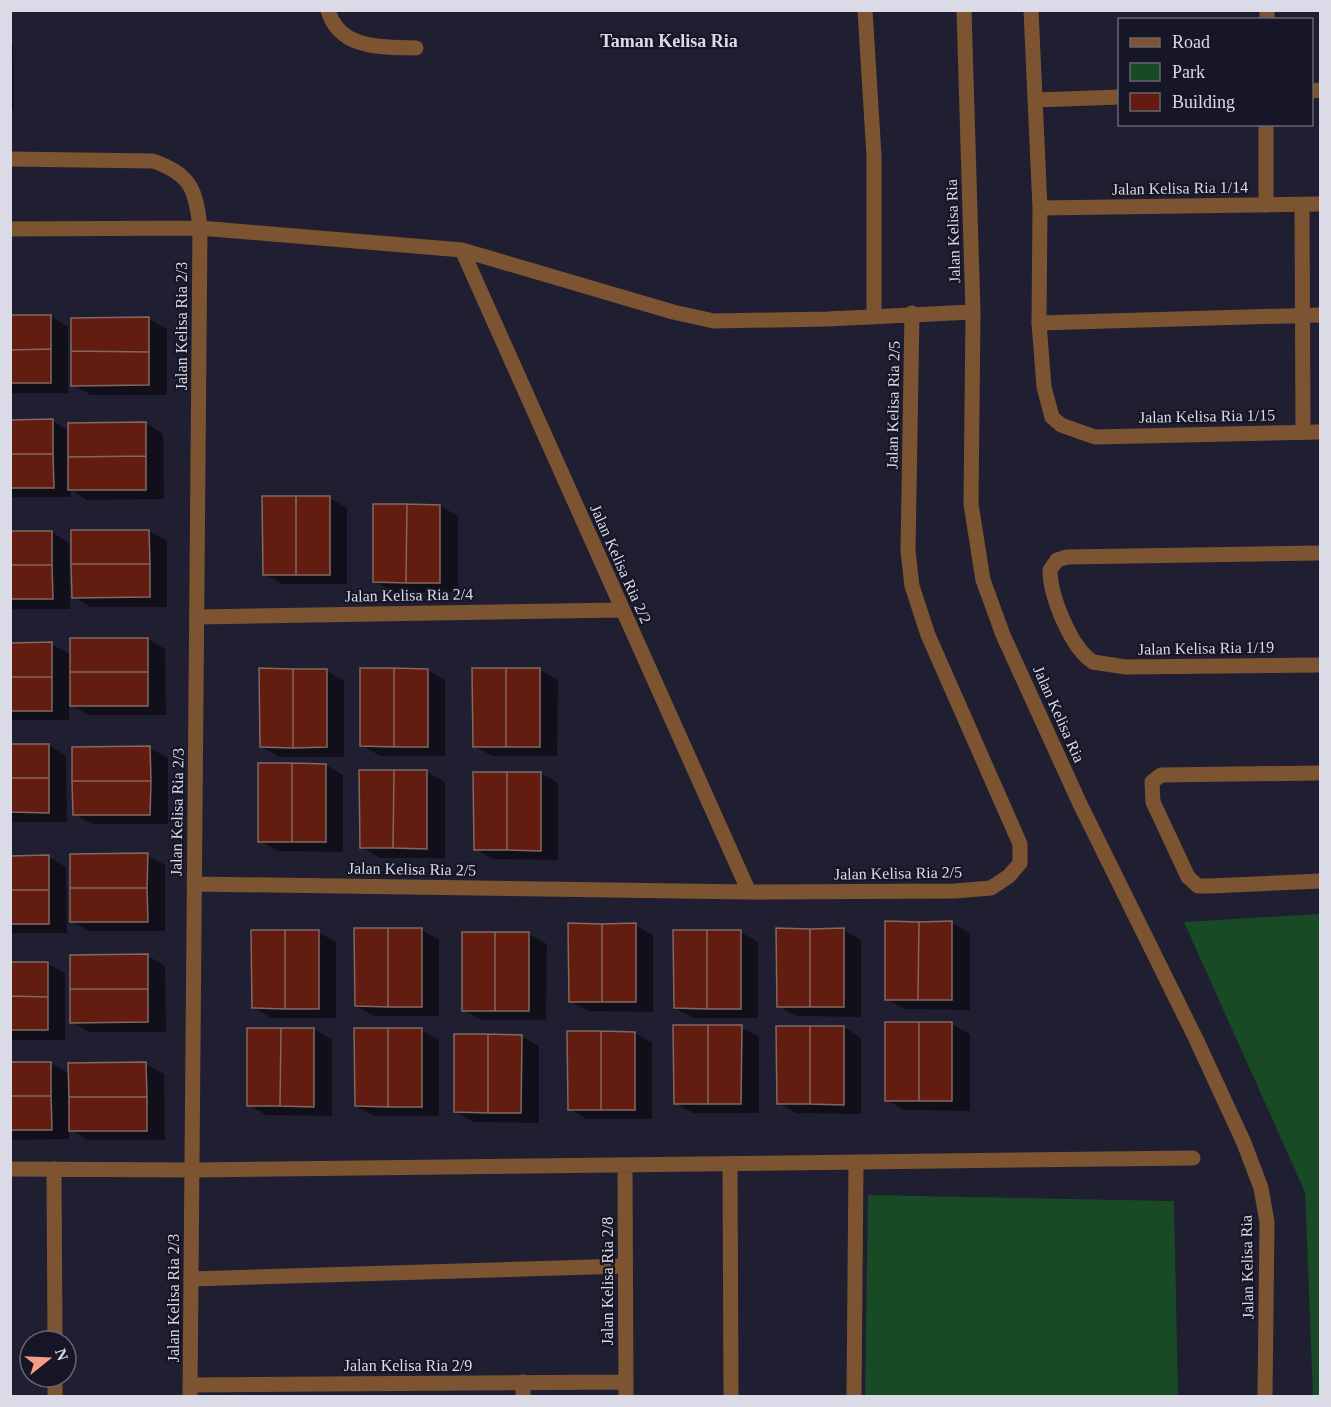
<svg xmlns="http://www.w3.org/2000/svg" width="1331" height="1407" font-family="Georgia,serif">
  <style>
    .green { fill: #174a25 }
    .shadow { fill: #0007 }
    .building { fill: #621d10; stroke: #816862; stroke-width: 1.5 }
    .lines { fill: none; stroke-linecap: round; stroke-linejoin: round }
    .lane { stroke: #7d5432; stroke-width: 15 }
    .street { stroke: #7d5432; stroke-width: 15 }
    .labels { text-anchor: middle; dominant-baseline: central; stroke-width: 4.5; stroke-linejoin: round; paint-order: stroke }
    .street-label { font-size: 16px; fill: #dbdbe7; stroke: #161627 }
    .neighbourhood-label { font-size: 18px; font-weight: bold; fill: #dbdbe7; stroke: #161627 }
  </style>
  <rect width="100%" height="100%" fill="#201f31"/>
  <path class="green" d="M1320,914V1396H1313L1305,1192L1184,922Z
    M868,1195L1174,1201L1178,1396H865Z"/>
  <path class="shadow" d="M10,43L13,45L14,110H10Z
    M51,316L68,327V393H10V317Z
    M149,319L167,329V395H91L73,385Z
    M10,421H53L69,431L146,423L163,434L164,499L87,500L71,490V497H10Z
    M329,498L347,508V584H282L264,574Z
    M440,506L458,516V592H392L375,581Z
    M149,531L167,541V607H91L73,597Z
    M52,532L69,543L70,609H10V533Z
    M148,639L165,649L166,715H89L69,704V720H10V644H51L72,655Z
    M427,670L445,680V756H380L362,745Z
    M540,670L558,680L557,756H492L474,746Z
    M327,671L344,681V757H279L261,746Z
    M49,745L66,756L67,822H10V746Z
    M150,748L168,758V824H92L74,814Z
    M326,765L343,775V852L278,851L260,841Z
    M361,771L427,772L445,782V858H380L362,847Z
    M541,773L558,783V860L493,859L475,849Z
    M147,855L165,865V931H89L71,921Z
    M10,857H49L66,867L67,933H10Z
    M952,923L970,933V1010L904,1009L887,999Z
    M635,925L653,935V1012L588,1011L570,1001Z
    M422,930L439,940V1016H374L356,1006Z
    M844,930L861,940V1017L796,1016L778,1006Z
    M318,932L336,942V1018H271L253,1007Z
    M740,932L758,942V1018H693L675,1008Z
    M529,934L547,944L546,1020H481L464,1010Z
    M148,956L165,966L166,1032H89L72,1022Z
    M47,963L65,973V1040H10V964Z
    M952,1024L970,1034V1111L904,1110L887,1100Z
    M741,1027L759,1037V1113H693L675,1103Z
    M844,1027L861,1038V1114L796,1113L778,1103Z
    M314,1029L332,1040V1116L266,1115L249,1105Z
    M421,1030L439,1040V1116H374L356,1106Z
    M635,1033L652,1043V1119H587L569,1109Z
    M521,1036L539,1046V1123L474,1122L456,1112Z
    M51,1063L70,1074L146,1064L164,1074L165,1140H88L69,1129V1139L10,1140V1064Z"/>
  <path class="building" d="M10,315H51V349L10,350Z
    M149,317V352L71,351V318Z
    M51,349V383H10V350Z
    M71,351L149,352V385L71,386Z
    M53,419V454H10V420Z
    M146,422V456L68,457V423Z
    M10,454H53L54,488H10Z
    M146,456V490H68V457Z
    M262,496H296V575H263Z
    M296,496H330V575H296Z
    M373,504H407L406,583L373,582Z
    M407,504L440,505V583H406Z
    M71,530H149L150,564H71Z
    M10,531H52V565H10Z
    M71,564H150V597L72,598Z
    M10,565H52L53,599H10Z
    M70,638H148V672H70Z
    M52,642V677H10V643Z
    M259,668L293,669V748L260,747Z
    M360,668H394V747L360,746Z
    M394,668L428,669V747H394Z
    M472,668H506V747H473Z
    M506,668H540V747H506Z
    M293,669H327V747L293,748Z
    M70,672H148V706H70Z
    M10,677H52V711H10Z
    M10,744H49V778H10Z
    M150,746L151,781H72V747Z
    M258,763H292V842H258Z
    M292,763L326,764V842H292Z
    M359,770H394L393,848H360Z
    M394,770H427V849L393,848Z
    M473,772H507V850H474Z
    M507,772H541V851L507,850Z
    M10,778H49V813L10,812Z
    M72,781H151L150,815H73Z
    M148,853L147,888H70V854Z
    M49,855V890H10V856Z
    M70,888H147L148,922H70Z
    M10,890H49V924H10Z
    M885,921L919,922L918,1000H885Z
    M952,921V1000H918L919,922Z
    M568,923L602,924V1002H569Z
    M636,923V1002H602V924Z
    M354,928H388V1007L355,1006Z
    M388,928H422V1007H388Z
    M776,928L810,929V1007H777Z
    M844,928V1007H810V929Z
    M251,930H285V1009L252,1008Z
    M285,930H319V1009H285Z
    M673,930H707V1009L674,1008Z
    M707,930H741V1009H707Z
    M462,932H495V1011H462Z
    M495,932H529V1011H495Z
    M148,954V989H70V955Z
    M10,962H48V997L10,996Z
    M70,989H148V1022L70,1023Z
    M10,996L48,997V1030H10Z
    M885,1022H919V1101H885Z
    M919,1022H952V1101H919Z
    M673,1025H708V1104H674Z
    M708,1025H742L741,1104H708Z
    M776,1026H810V1104H777Z
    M810,1026H844V1105L810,1104Z
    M247,1028H281L280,1106H247Z
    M281,1028H314V1107L280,1106Z
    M354,1028H388V1107L355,1106Z
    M388,1028H422V1107H388Z
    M567,1031H601V1110H568Z
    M601,1031L635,1032V1110H601Z
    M454,1034H488V1113L454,1112Z
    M488,1034L522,1035L521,1113H488Z
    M10,1062H51V1096H10Z
    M146,1062L147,1097H69L68,1063Z
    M10,1096H51L52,1130H10Z
    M69,1097H147V1131H69Z"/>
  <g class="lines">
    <path class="lane" d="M328,10C339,50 383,47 416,48
      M865,10L874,156V316
      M1267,20V10
      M1312,91L1320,90
      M1036,100L1120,97
      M1266,205V124
      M1302,205L1303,432
      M1039,323L1320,315
      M1093,662C1071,648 1050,596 1050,570L1057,560L1067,557L1320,553
      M1188,877L1153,802L1152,782L1161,775L1320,773
      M730,1164L731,1396
      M10,1169L192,1170
      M54,1169L55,1341
      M191,1279L625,1266
      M55,1377V1396
      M523,1396V1382"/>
    <path class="street" d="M964,10L973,312L971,504L983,580L1003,635L1080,804L1196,1039L1244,1143L1261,1188L1267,1222L1265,1396
      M1031,10L1040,208L1039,323L1044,387L1052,417L1061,425L1095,437L1320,432
      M10,159L153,161C191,174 196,190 200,228L190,1396
      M1040,208L1320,204
      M10,229L200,228L462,250L673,312L714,321L827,319L973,312
      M462,250L749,892
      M197,617L621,610
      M1093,662L1126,667L1320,665
      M1188,877L1198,886H1210L1320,881
      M194,884L749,892L955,891L991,888L1009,876L1020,863V844L928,635L912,586L908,551L912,313
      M625,1165L626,1396
      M192,1170L1193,1158
      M190,1385L626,1382
      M854,1396L856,1162"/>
  </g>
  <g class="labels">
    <g class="street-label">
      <text transform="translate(1180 188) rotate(-1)">Jalan Kelisa Ria 1/14</text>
      <text transform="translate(953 231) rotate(-92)">Jalan Kelisa Ria</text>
      <text transform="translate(181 326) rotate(-90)">Jalan Kelisa Ria 2/3</text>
      <text transform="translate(893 405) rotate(-89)">Jalan Kelisa Ria 2/5</text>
      <text transform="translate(1207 416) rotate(-1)">Jalan Kelisa Ria 1/15</text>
      <text transform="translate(621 564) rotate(66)">Jalan Kelisa Ria 2/2</text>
      <text transform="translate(409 595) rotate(-1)">Jalan Kelisa Ria 2/4</text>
      <text transform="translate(1206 648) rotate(-1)">Jalan Kelisa Ria 1/19</text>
      <text transform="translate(1059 714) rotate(66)">Jalan Kelisa Ria</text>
      <text transform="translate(177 812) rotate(-89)">Jalan Kelisa Ria 2/3</text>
      <text transform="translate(412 869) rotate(1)">Jalan Kelisa Ria 2/5</text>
      <text transform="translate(898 873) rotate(-1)">Jalan Kelisa Ria 2/5</text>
      <text transform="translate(1247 1267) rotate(-91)">Jalan Kelisa Ria</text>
      <text transform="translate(607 1281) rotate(-90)">Jalan Kelisa Ria 2/8</text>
      <text transform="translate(173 1298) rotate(-90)">Jalan Kelisa Ria 2/3</text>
      <text x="408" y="1365">Jalan Kelisa Ria 2/9</text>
    </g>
    <g class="neighbourhood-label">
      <text x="669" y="41">Taman Kelisa Ria</text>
    </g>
  </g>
  <rect width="1331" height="1407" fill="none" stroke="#dbdbe7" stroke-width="24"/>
  <rect x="1118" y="18" width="195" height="108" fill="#161627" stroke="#656574" stroke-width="1.5"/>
  <rect x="1130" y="38" width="30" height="9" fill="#7d5432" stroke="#656574" stroke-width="1.5"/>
  <text x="1172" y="48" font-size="18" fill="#dbdbe7">Road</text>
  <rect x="1130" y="63" width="30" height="18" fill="#174a25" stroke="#656574" stroke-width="1.5"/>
  <text x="1172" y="78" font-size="18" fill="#dbdbe7">Park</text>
  <rect x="1130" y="93" width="30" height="18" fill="#621d10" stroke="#656574" stroke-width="1.5"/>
  <text x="1172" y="108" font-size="18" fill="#dbdbe7">Building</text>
  <g transform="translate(48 1359) rotate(72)"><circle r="28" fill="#161627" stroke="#656574" stroke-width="1.5"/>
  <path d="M0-4.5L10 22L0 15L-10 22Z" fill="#f49e86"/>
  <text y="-9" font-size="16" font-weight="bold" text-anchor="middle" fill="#dbdbe7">N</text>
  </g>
</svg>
